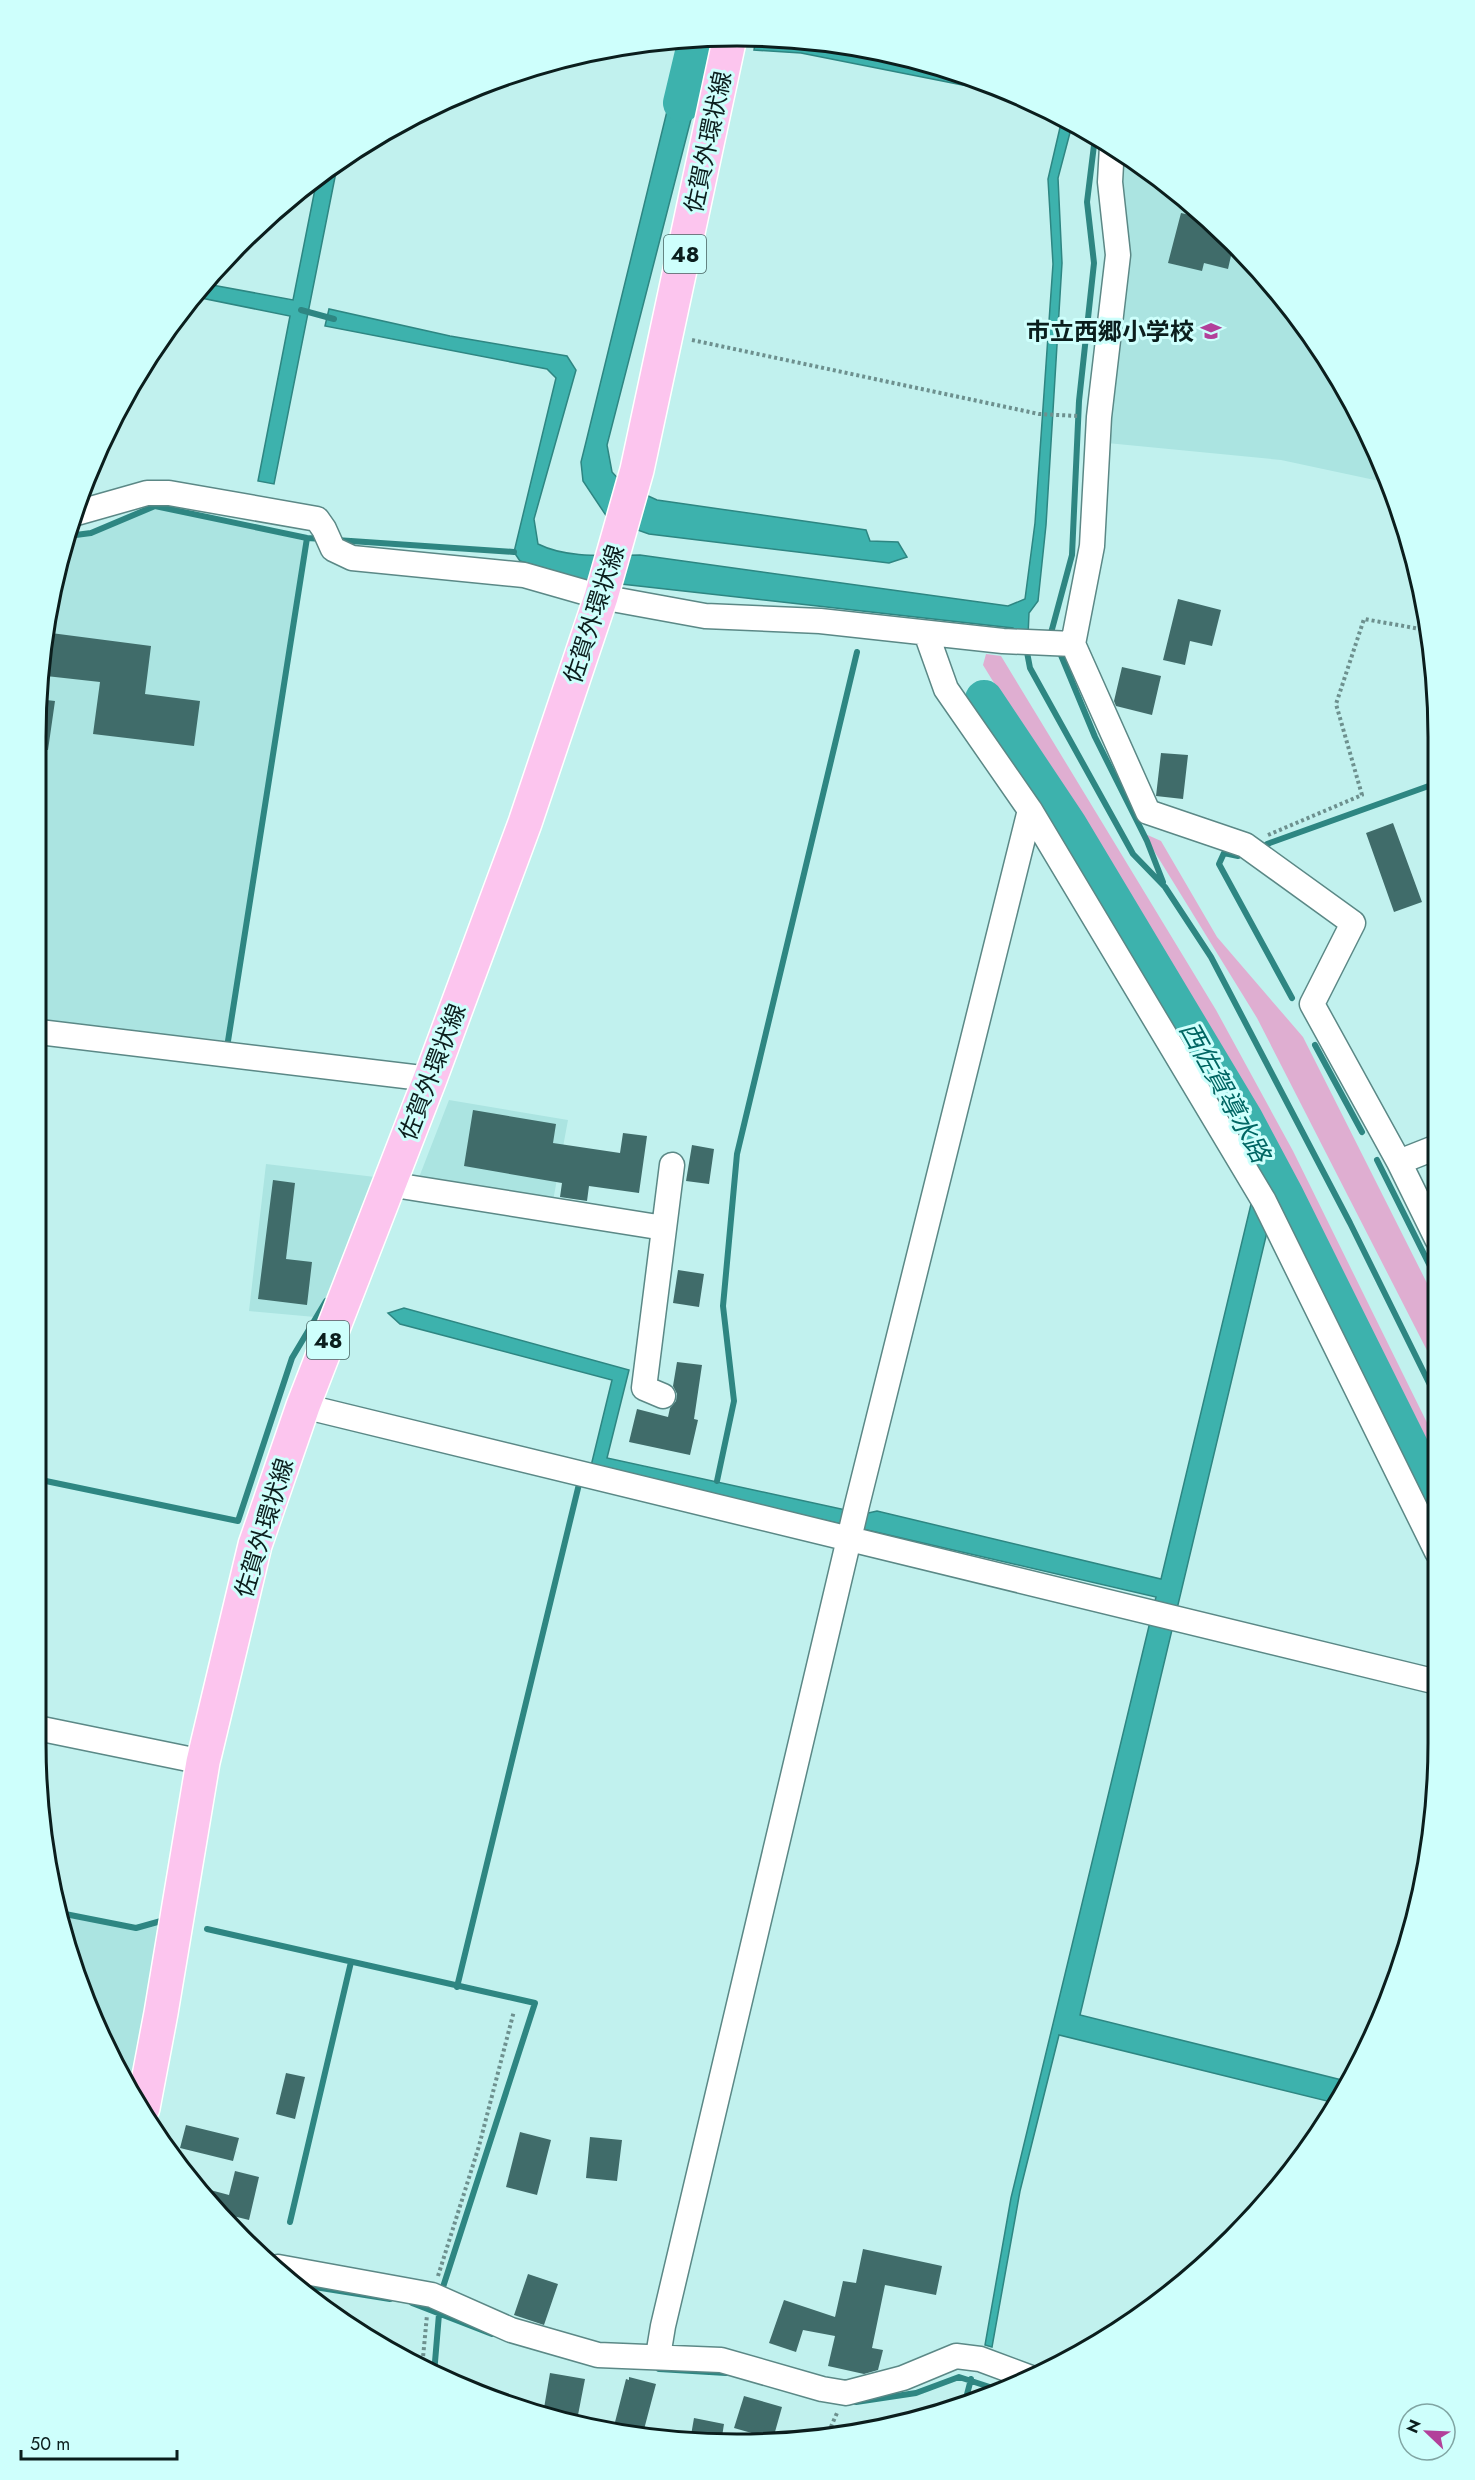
<svg xmlns="http://www.w3.org/2000/svg" width="1475" height="2480" font-family="Jost,'Noto Sans JP',sans-serif">
  <style>
    .built { fill: #abe4e1 }
    .green { fill: #dfaed1 }
    .water { fill: #3db2ad; stroke: #2e8682; stroke-width: 1.5 }
    .lines { fill: none; stroke-linecap: round; stroke-linejoin: round }
    .stream { stroke: #2e8682; stroke-width: 6 }
    .river { stroke: #3db2ad; stroke-width: 38 }
    .building { fill: #406c6a }
    .minor-casing { stroke: #5b8886; stroke-width: 27 }
    .primary-casing { stroke: #fff; stroke-width: 36 }
    .path { stroke: #6d908e; stroke-width: 4; stroke-dasharray: 3 3; stroke-linecap: butt }
    .minor { stroke: #fff; stroke-width: 24 }
    .primary { stroke: #fcc5ee; stroke-width: 33 }
    .labels { text-anchor: middle; dominant-baseline: central; stroke-width: 6; stroke-linejoin: round; paint-order: stroke }
    .shield { fill: #cefffc; stroke: #466260; stroke-width: 1.5 }
    .shield-label { font-size: 22px; font-weight: bold; fill: #0b1e1d }
    .street-label { font-size: 24px; fill: #0b1e1d; stroke: #cefffc }
    .poi-label { font-size: 24px; font-weight: bold; fill: #0b1e1d; stroke: #cefffc; text-anchor: end }
    .water-label { font-size: 26px; font-style: italic; fill: #006663; stroke: #cefffc }
    .rim { fill: none; stroke: #0b1e1d; stroke-width: 3 }
  </style>
  <rect width="100%" height="100%" fill="#c1f1ee"/>
  <path class="built" d="M1118,149L1128,154L1265,275L1345,387L1384,482L1281,460L1107,443Z
    M155,506L307,538L228,1041L39,1021L38,691L68,536L91,533Z
    M449,1100L568,1120L550,1217L411,1198Z
    M266,1164L375,1177L326,1318L249,1311Z
    M60,1913L135,1928L161,1921L131,2089L109,2053L73,1968Z"/>
  <path class="green" d="M986,654L1001,656L1216,1010L1293,1151L1437,1443V1474L1274,1138L983,665Z
    M1143,833L1161,841L1217,937L1303,1037L1437,1303V1370L1257,1018Z"/>
  <path class="water" d="M756,38L875,50L1006,90L1018,96L801,53L754,50Z
    M682,50L707,57L607,445L612,472L624,485L657,500L866,530L870,541L898,542L907,557L889,563L649,534L609,520L583,481L581,462L586,442Z
    M1062,119L1072,125L1058,178L1062,263L1046,525L1038,601L1029,613L1028,636H1014L1013,628L585,580L520,561L514,552L556,378L547,369L325,326L329,309L450,336L567,356L576,370L534,519L538,544C568,559 607,555 640,555L1008,606L1025,599L1035,523L1053,264L1048,179Z
    M338,162L274,484L258,481L290,316L196,297L207,284L293,300L317,179Z
    M1252,1200L1267,1232L1080,2015L1346,2081L1335,2103L1059,2035L1020,2191L992,2347L985,2345L1011,2198L1156,1597L591,1466L612,1380L400,1324L388,1313L404,1308L629,1370L607,1458L864,1514L877,1511L1161,1579Z"/>
  <g class="lines">
    <path class="stream" d="M301,310L334,319
      M68,536L91,533L155,506L307,538L323,539
      M336,540L514,552
      M1054,638L1051,633L1072,555L1079,401L1094,263L1087,202L1095,137
      M1026,647L1030,668L1133,854L1165,887L1211,957L1350,1223L1437,1399
      M1058,648L1095,737L1147,841L1163,882
      M1267,844L1437,783
      M1238,856L1224,853L1219,864L1292,998
      M228,1041L307,538
      M1315,1045L1362,1132
      M1377,1160L1437,1280
      M41,1480L238,1521L292,1358L326,1301
      M717,1481L734,1401L723,1306L737,1154L857,652
      M60,1913L136,1928L161,1921
      M207,1929L535,2003L443,2287
      M457,1987L580,1480
      M290,2222L351,1962
      M296,2284L390,2299
      M412,2303L492,2334
      M659,2369L726,2373
      M434,2374L439,2314
      M856,2402L916,2393L959,2377L1002,2391
      M964,2406L971,2379"/>
    <path class="river" d="M682,103L697,40
      M984,699L1068,825L1244,1119L1285,1196L1437,1502"/>
  </g>
  <path class="building" d="M1181,213L1199,217L1233,247L1228,269L1204,263L1202,271L1168,263Z
    M1178,599L1221,610L1212,646L1190,641L1185,665L1163,660Z
    M51,633L151,646L145,694L200,701L194,746L93,734L100,682L46,676Z
    M1122,667L1161,676L1152,715L1116,706L1114,701Z
    M38,699L55,701L48,750H38Z
    M1161,753L1188,755L1183,799L1156,796Z
    M1393,823L1422,902L1394,912L1366,833Z
    M473,1110L556,1124L553,1143L620,1153L623,1133L647,1136L639,1193L589,1186L587,1201L560,1197L562,1183L464,1166Z
    M692,1145L714,1149L709,1184L686,1181Z
    M273,1180L295,1183L286,1259L312,1262L307,1305L258,1299Z
    M678,1270L704,1274L699,1307L673,1303Z
    M677,1362L702,1365L694,1419L698,1420L690,1455L629,1442L637,1409L668,1417L670,1408L676,1401L677,1394L673,1386Z
    M286,2073L305,2077L295,2119L276,2114Z
    M186,2125L239,2138L233,2161L180,2148Z
    M520,2132L551,2140L537,2195L506,2187Z
    M590,2137L622,2140L617,2181L586,2178Z
    M235,2171L259,2177L249,2220L225,2214L199,2187L229,2195Z
    M863,2249L942,2266L936,2295L885,2285L872,2348L883,2350L878,2370L864,2374L828,2366L835,2336L803,2330L796,2352L769,2343L784,2300L835,2317L843,2281L856,2283Z
    M528,2274L558,2284L544,2325L514,2315Z
    M550,2373L585,2379L578,2415L568,2413L567,2420L543,2414Z
    M629,2377L656,2384L642,2437L613,2430L626,2379L629,2380Z
    M744,2396L782,2407L773,2439L734,2428Z
    M694,2418L724,2424L721,2443L690,2441Z"/>
  <g class="lines">
    <g class="minor-casing">
      <path id="minor" d="M1112,146L1110,182L1118,255L1099,417L1092,546L1073,644L1148,812L1245,845L1353,923L1312,1004L1399,1162L1437,1239
        M73,514L147,493H169L317,519L324,529L333,549L352,558L524,575L601,597L705,616L820,621L1003,641L1073,644
        M926,633L946,689L1030,810L1264,1201L1437,1552
        M39,1032L430,1079
        M1399,1162L1437,1147
        M388,1184L664,1228
        M663,1396L644,1388L672,1165
        M303,1406L1437,1682
        M42,1729L203,1762
        M278,2267L432,2295L511,2330L598,2355L721,2360L822,2389L846,2393L903,2378L956,2356L980,2359L1031,2378
        M658,2356L663,2326L857,1505L1030,810"/>
    </g>
    <g class="primary-casing">
      <path id="primary" d="M143,2108L161,2013L203,1762L255,1545L303,1406L430,1079L525,823L601,597L637,470L730,37"/>
    </g>
    <path class="path" d="M677,42L702,47
      M692,340L1039,414L1078,416
      M1268,835L1362,795L1336,704L1364,619L1426,630L1427,627
      M438,2276L479,2146L514,2011
      M422,2368L427,2315
      M826,2438L837,2413"/>
    <use href="#minor" class="minor"/>
    <use href="#primary" class="primary"/>
  </g>
  <defs>
    <g id="school-bare" transform="scale(1.62)"><path d="M0-5L7-2L0 1L-7-2ZM-4 1L0 2.5L4 1V4Q0 6-4 4Z" fill="#b2409a" stroke="#cefffc" stroke-width="2.5" paint-order="stroke"/></g>
  </defs>
  <g fill-rule="evenodd">
    <use href="#school-bare" x="1211" y="331"/>
  </g>
  <g class="labels">
    <g class="shield">
      <rect x="664" y="235" width="42" height="38" rx="4.5"/>
      <rect x="307" y="1321" width="42" height="38" rx="4.5"/>
    </g>
    <g class="shield-label">
      <text x="685" y="254">48</text>
      <text x="328" y="1340">48</text>
    </g>
    <g class="street-label">
      <text transform="translate(708 142) rotate(-78)">佐賀外環状線</text>
      <text transform="translate(594 614) rotate(-72)">佐賀外環状線</text>
      <text transform="translate(432 1072) rotate(-69)">佐賀外環状線</text>
      <text transform="translate(264 1528) rotate(-73)">佐賀外環状線</text>
    </g>
    <g class="poi-label">
      <text x="1194" y="331">市立西郷小学校</text>
    </g>
    <g class="water-label">
      <text transform="translate(1225 1092) rotate(61)">西佐賀導水路</text>
    </g>
  </g>
  <path d="M0 0H1475V2480H0ZM737 46H737A691 691 0 0 1 1428 737V1743A691 691 0 0 1 737 2434H737A691 691 0 0 1 46 1743V737A691 691 0 0 1 737 46Z" fill="#cefffc" fill-rule="evenodd"/>
  <path class="rim" d="M737 46H737A691 691 0 0 1 1428 737V1743A691 691 0 0 1 737 2434H737A691 691 0 0 1 46 1743V737A691 691 0 0 1 737 46Z"/>
  <g transform="translate(1427 2432) rotate(293)"><circle r="28" fill="#cefffc" stroke="#80a5a3" stroke-width="1.5"/>
  <path d="M0-4.5L10 22L0 15L-10 22Z" fill="#b2409a"/>
  <text y="-9" font-size="16" font-weight="bold" text-anchor="middle" fill="#0b1e1d">N</text>
  </g>
  <path d="M21 2450v9h156v-9" fill="none" stroke="#0b1e1d" stroke-width="3"/>
  <text x="30" y="2450" font-size="18" fill="#0b1e1d" stroke="#cefffc" stroke-width="4.5" paint-order="stroke">50 m</text>
</svg>
